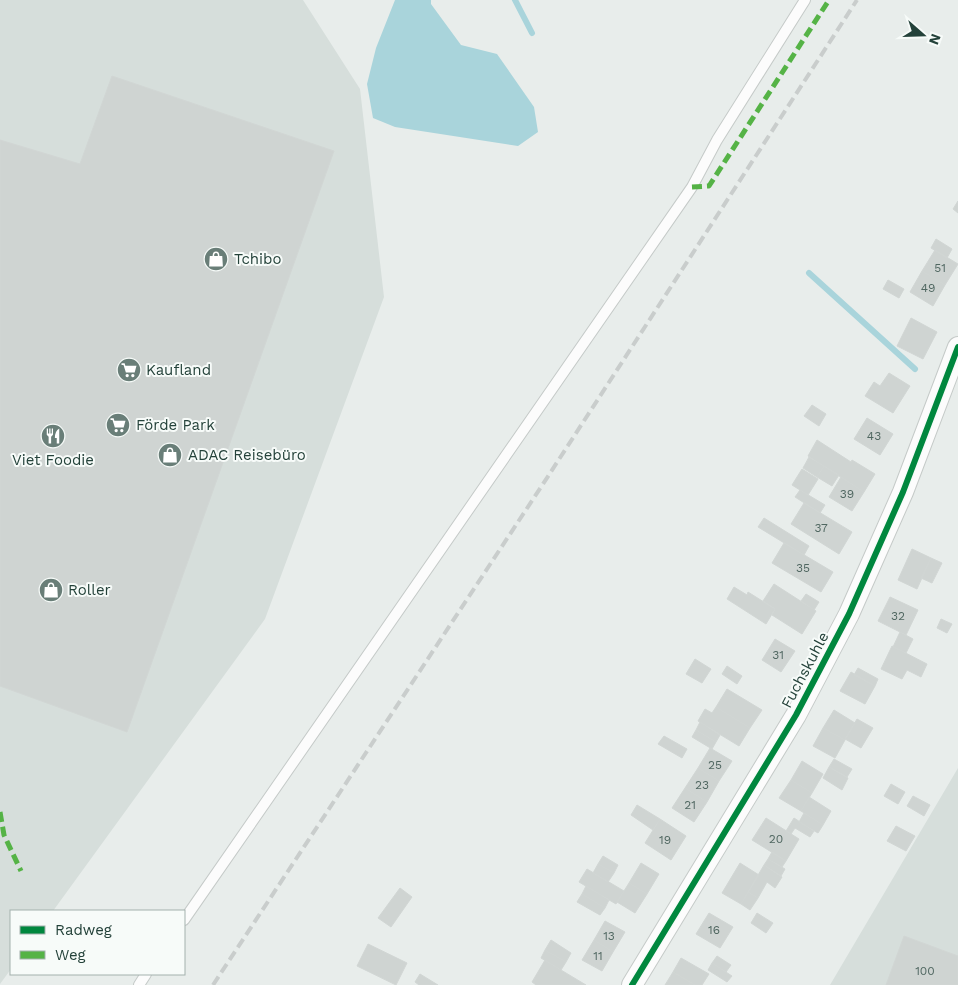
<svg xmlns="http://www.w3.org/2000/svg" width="958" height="985" font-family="'Work Sans',sans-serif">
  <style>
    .built { fill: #d6dedb }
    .water { fill: #a9d4db }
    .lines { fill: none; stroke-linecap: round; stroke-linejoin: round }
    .stream { stroke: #a9d4db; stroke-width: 6 }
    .building { fill: #cfd4d2; stroke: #d1d6d4 }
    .lane-casing { stroke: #c5cac8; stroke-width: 12 }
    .street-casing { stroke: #c5cac8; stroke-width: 22 }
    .lane { stroke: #fcfcfc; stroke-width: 10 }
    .street { stroke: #fcfcfc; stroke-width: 20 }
    .rail { stroke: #c9cdcc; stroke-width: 4; stroke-dasharray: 10 5; stroke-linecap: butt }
    .quiet { stroke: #55b346; stroke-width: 5; stroke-dasharray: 10 5; stroke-linecap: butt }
    .cycleway-casing { stroke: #f7fbf9; stroke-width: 9 }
    .cycleway { stroke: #00873e; stroke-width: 6 }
    .labels { text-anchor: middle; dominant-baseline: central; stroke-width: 4; stroke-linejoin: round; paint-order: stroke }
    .number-label { font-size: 12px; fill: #506761 }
    .poi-label { font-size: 15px; fill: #24423a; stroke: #f7fbf9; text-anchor: start }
    .street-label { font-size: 15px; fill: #24423a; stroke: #f7fbf9 }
  </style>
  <rect width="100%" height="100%" fill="#e8edeb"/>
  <path class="built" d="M0,0H303L360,89L384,297L265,619L53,911H11V969L0,984Z
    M958,768V985H830Z"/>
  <path class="water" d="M395,0H431V4L461,45L497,54L534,107L538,132L518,146L395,127L373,118L367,84L376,48Z"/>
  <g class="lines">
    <path class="stream" d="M515,0L532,33
      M809,273L915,369"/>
  </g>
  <path class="building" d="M112,76L334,151L127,732L0,686V140L80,164Z
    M958,201V213L953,209Z
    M936,239L952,249L947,258L931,248Z
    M935,250L958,264L945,285L922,271Z
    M922,271L945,285L933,306L910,292Z
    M888,280L904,289L899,298L883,289Z
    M911,318L937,332L923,359L897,346Z
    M889,373L910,386L893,413L865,396L874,382L880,386Z
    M812,405L826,414L819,426L804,416Z
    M867,418L893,434L880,455L854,439Z
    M817,440L851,462L852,460L875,474L864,492L808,456Z
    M809,457L824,466L817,477L803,468Z
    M824,466L839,475L832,486L817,477Z
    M802,469L818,479L808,495L792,485Z
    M841,477L864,492L852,511L829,497Z
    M800,490L825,505L820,513L795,497Z
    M804,503L852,532L839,554L791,524Z
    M764,518L809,546L804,555L758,527Z
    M784,543L833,572L821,592L772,563Z
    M912,549L931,558L917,589L898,580Z
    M931,558L942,563L932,583L921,578Z
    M774,584L816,611L802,634L772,615L775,609L763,601Z
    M734,587L747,595L748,592L775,609L766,624L727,599Z
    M806,594L819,602L814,610L801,601Z
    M890,597L918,610L906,635L878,621Z
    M941,619L952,624L947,633L937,628Z
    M900,632L913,639L906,653L893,647Z
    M775,639L795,651L781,672L762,660Z
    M892,646L927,664L921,677L907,670L902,679L881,669Z
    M695,659L711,669L702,683L686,674Z
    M727,666L742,676L737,684L722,674Z
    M858,668L878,679L875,686L854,675Z
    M851,672L875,686L865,704L840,691Z
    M727,689L762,710L750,728L716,707Z
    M716,707L750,728L739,746L698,721L705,709L712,713Z
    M834,710L855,723L845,740L823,728Z
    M857,719L873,728L861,748L845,739Z
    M700,722L720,735L716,742L696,730Z
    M823,728L845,740L835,758L813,746Z
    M696,730L716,742L712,749L692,737Z
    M664,736L687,749L682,758L658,744Z
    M710,748L732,761L719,781L698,768Z
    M834,759L852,769L847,777L829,767Z
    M802,761L823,774L812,793L791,780Z
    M829,767L848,778L842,790L823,778Z
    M698,768L719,781L707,802L685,788Z
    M791,780L812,793L801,811L779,798Z
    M891,784L905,792L898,804L884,796Z
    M685,788L707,802L694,822L672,808Z
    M913,796L930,805L924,816L907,806Z
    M809,797L831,811L823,825L801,811Z
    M637,805L660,819L653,830L631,815Z
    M804,813L823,825L818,833L799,822Z
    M766,818L799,839L786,861L752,840Z
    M794,818L814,831L810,837L795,828L791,834L786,831Z
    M660,819L686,836L671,860L645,843Z
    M896,826L915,836L906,851L887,841Z
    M772,852L786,861L782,867L768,859Z
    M603,856L618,865L614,873L598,864Z
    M768,859L785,869L781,876L764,865Z
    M641,863L659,874L647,894L629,883Z
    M740,863L759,875L741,904L722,893Z
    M598,864L614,873L608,882L593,873Z
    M764,865L782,877L775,888L767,882L758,898L748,892Z
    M587,869L624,891L616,904L579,882Z
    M629,883L647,894L635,913L617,902Z
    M586,886L609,900L605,908L582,894Z
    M400,888L412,897L391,927L378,918Z
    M748,892L758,898L750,910L741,904Z
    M582,894L605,908L600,915L577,902Z
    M709,913L733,927L720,948L696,934Z
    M757,913L773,923L766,933L751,923Z
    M605,921L625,932L613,952L594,940Z
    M904,936L958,956V985H886Z
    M551,940L571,953L566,962L545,950Z
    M594,940L613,952L602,971L582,960Z
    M368,944L407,963L396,985L357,966Z
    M545,950L566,962L561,970L541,958Z
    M717,956L731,965L726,972L712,963Z
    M681,958L709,974L702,985H695L673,972Z
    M545,960L561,970L586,985H536L532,982Z
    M712,963L732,976L727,982L708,970Z
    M673,972L695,985H665Z
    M420,974L438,985H419L415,982Z"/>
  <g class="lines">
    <g class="lane-casing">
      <path id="lane" d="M184,920L692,187L717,140L805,0
        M139,985L146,974"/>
    </g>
    <g class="street-casing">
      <path id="street" d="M632,985L796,715L849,614L903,492L958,347"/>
    </g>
    <use href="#lane" class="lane"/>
    <use href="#street" class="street"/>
    <path class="rail" d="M213,985L543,484L857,0"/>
    <path class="quiet" d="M692,187L709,186L829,0
      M0,812L4,835L21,871"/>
    <g class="cycleway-casing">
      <path id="cycleway" d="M632,985L796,715L849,614L903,492L958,347"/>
    </g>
    <use href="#cycleway" class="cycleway"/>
  </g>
  <defs>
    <g id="shop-disc" transform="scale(1.25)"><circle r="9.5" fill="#697e78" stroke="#f7fbf9"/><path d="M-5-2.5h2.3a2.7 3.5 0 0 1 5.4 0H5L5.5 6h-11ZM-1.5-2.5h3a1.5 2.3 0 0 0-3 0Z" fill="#fff"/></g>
    <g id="supermarket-disc" transform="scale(1.25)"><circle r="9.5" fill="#697e78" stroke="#f7fbf9"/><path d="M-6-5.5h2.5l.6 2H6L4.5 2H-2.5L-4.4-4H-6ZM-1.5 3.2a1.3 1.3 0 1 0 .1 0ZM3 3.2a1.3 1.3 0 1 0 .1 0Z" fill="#fff"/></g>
    <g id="restaurant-disc" transform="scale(1.25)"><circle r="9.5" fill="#697e78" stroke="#f7fbf9"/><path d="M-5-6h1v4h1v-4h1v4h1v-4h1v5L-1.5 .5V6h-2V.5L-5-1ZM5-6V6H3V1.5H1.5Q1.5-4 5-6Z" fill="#fff"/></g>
  </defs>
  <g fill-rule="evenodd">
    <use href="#shop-disc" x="216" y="259"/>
    <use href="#supermarket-disc" x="129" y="370"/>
    <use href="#supermarket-disc" x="118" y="425"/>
    <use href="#restaurant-disc" x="53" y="436"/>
    <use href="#shop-disc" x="170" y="455"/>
    <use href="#shop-disc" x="51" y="590"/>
  </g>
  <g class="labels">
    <g class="number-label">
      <text x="940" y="268">51</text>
      <text x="928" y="288">49</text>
      <text x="874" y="436">43</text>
      <text x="847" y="494">39</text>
      <text x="821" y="528">37</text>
      <text x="803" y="568">35</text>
      <text x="898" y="616">32</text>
      <text x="778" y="655">31</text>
      <text x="715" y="765">25</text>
      <text x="702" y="785">23</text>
      <text x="690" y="805">21</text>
      <text x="776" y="839">20</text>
      <text x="665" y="840">19</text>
      <text x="714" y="930">16</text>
      <text x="609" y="936">13</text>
      <text x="598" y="956">11</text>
      <text x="925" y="971">100</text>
    </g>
    <g class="poi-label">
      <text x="234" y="259">Tchibo</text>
      <text x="146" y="370">Kaufland</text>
      <text x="136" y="425">Förde Park</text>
      <text x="188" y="455">ADAC Reisebüro</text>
      <text x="53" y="460" text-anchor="middle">Viet Foodie</text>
      <text x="68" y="590">Roller</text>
    </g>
    <g class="street-label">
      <text transform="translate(805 670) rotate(-62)">Fuchskuhle</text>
    </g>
  </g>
  <rect x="10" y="910" width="175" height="65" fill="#f7fbf9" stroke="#a3b1ad"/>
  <rect x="20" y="926" width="25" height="8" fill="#00873e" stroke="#a3b1ad"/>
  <text x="55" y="935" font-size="15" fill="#24423a">Radweg</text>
  <rect x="20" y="951" width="25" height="8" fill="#55b346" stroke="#a3b1ad"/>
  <text x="55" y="960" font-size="15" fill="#24423a">Weg</text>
  <g transform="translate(923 35) rotate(110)" stroke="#f7fbf9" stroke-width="4" paint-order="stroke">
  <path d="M0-4L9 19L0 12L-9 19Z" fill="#24423a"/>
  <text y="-8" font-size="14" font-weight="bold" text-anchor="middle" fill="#24423a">N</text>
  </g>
</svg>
